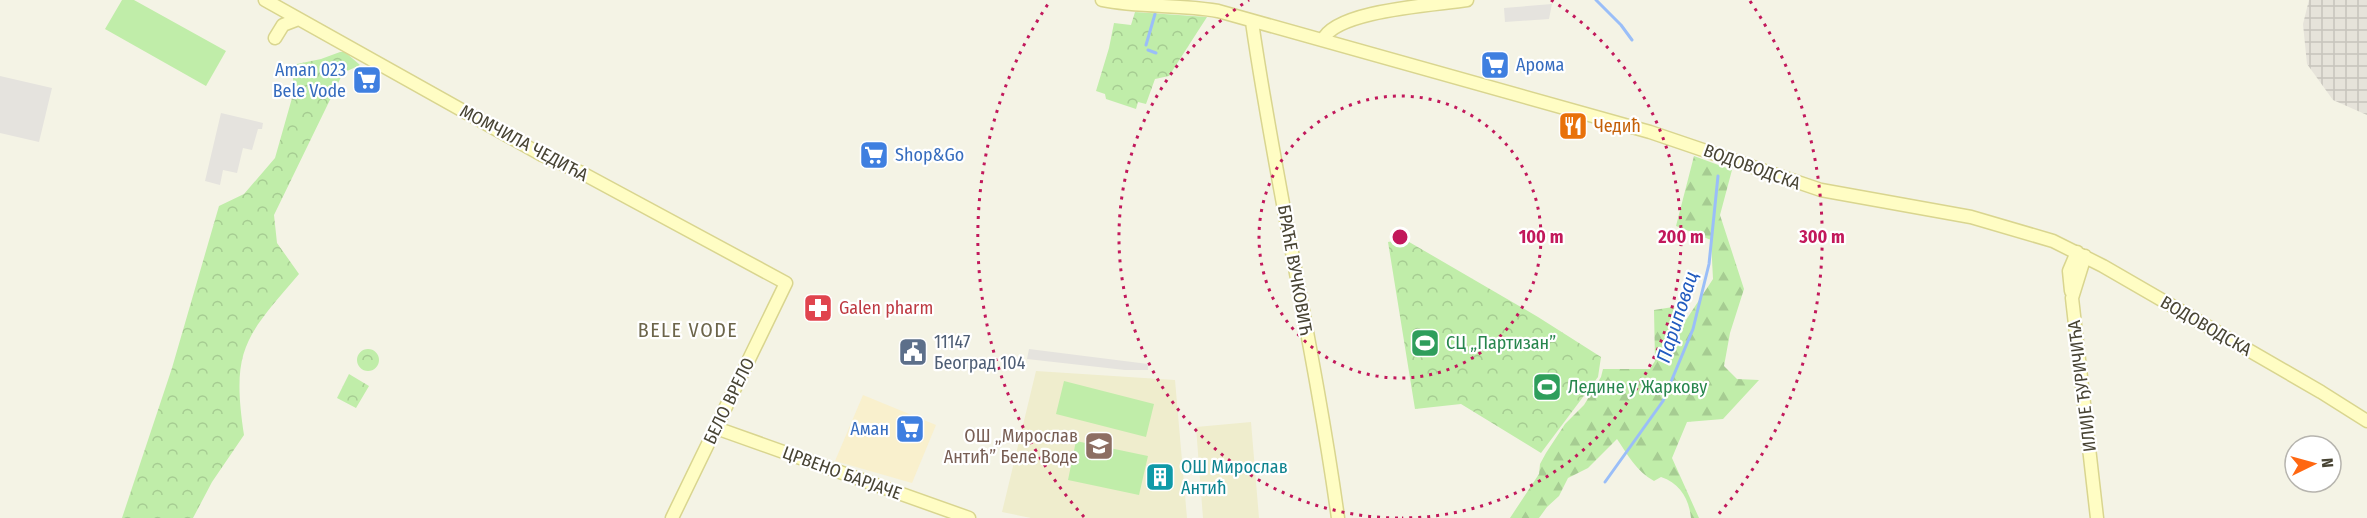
<svg xmlns="http://www.w3.org/2000/svg" width="2367" height="518" font-family="'Fira Sans Condensed',sans-serif">
  <style>
    .commercial { fill: #f9f0cd }
    .industrial { fill: url(#industrial-grid) }
    .education { fill: #efedcd }
    .grass { fill: #c0eda9 }
    .forest { fill: url(#forest-firs) }
    .park { fill: url(#park-crowns) }
    .parking { fill: #e5e3de }
    .lines { fill: none; stroke-linecap: round; stroke-linejoin: round }
    .stream { stroke: #9abef8; stroke-width: 3 }
    .secondary-casing { stroke: #d9d58f; stroke-width: 15 }
    .secondary { stroke: #fffdc4; stroke-width: 12 }
    .ring { fill: none; stroke: #c2185b; stroke-width: 3; stroke-dasharray: 3 6 }
    .labels { text-anchor: middle; dominant-baseline: central; stroke-width: 4.5; stroke-linejoin: round; paint-order: stroke }
    .shop-label { font-size: 18px; fill: #366cbe; stroke: #fff; text-anchor: start }
    .food-label { font-size: 18px; fill: #c56008; stroke: #fff; text-anchor: start }
    .street-label { font-size: 18px; fill: #484434; stroke: #fff }
    .health-label { font-size: 18px; fill: #be3a42; stroke: #fff; text-anchor: start }
    .service-label { font-size: 18px; fill: #4e5e75; stroke: #fff; text-anchor: start }
    .leisure-label { font-size: 18px; fill: #27864d; stroke: #fff; text-anchor: start }
    .education-label { font-size: 18px; fill: #785e54; stroke: #fff; text-anchor: end }
    .culture-label { font-size: 18px; fill: #0d838f; stroke: #fff; text-anchor: start }
    .water-label { font-size: 20px; font-style: italic; fill: #215bbf; stroke: #fff }
    .neighbourhood-label { font-size: 20px; letter-spacing: 1.5px; fill: #6c654a; stroke: #fff }
    .centre { fill: #c2185b; stroke: #fff; stroke-width: 3 }
    .ring-label { font-size: 18px; text-anchor: middle; font-weight: bold; fill: #c2185b; stroke: #fff; stroke-width: 4.5; stroke-linejoin: round; paint-order: stroke }
  </style>
  <defs>
    <pattern id="industrial-grid" width="8" height="8" patternUnits="userSpaceOnUse" patternTransform="scale(1.5)"><rect width="8" height="8" fill="#e6e3da"/><path d="M0 4h8M4 0v8" fill="none" stroke="#c7c4bc"/></pattern>
    <pattern id="forest-firs" width="22" height="20" patternUnits="userSpaceOnUse" patternTransform="scale(1.5)"><rect width="22" height="20" fill="#c0eda9"/><path d="M5 1l3.5 6h-7zM16 11l3.5 6h-7z" fill="#a6cc92"/></pattern>
    <pattern id="park-crowns" width="20" height="18" patternUnits="userSpaceOnUse" patternTransform="scale(1.5)"><rect width="20" height="18" fill="#c0eda9"/><path d="M2 6a3 3 0 1 1 6 0M12 15a3 3 0 1 1 6 0" fill="none" stroke="#a6cc92"/></pattern>
  </defs>
  <rect width="100%" height="100%" fill="#f4f3e5"/>
  <path class="commercial" d="M863,395L936,425L912,483L835,461Z"/>
  <path class="industrial" d="M2309,0H2367V115L2333,100L2307,64L2303,24Z"/>
  <path class="education" d="M1036,371L1175,380L1187,518H1031L1002,512Z
    M1251,422L1259,518H1203L1196,427Z"/>
  <path class="grass" d="M122,0H134L226,51L206,86L105,29Z
    M1064,381L1154,404L1146,437L1056,414Z
    M1076,441L1148,456L1139,495L1068,480Z"/>
  <path class="forest" d="M1694,156L1732,170L1720,215L1744,289L1730,333L1724,366L1737,379L1759,380L1723,419L1687,422L1672,458L1699,518H1691C1689,499 1680,483 1661,477L1654,481C1636,471 1628,455 1617,439L1588,468L1568,478L1559,496L1547,507L1539,518H1510L1539,474L1540,464L1546,453L1565,424L1584,405L1601,377L1603,369H1650L1655,361L1654,310L1673,307L1686,320L1713,279L1711,240L1676,226Z"/>
  <path class="park" d="M1135,12L1207,17L1169,76L1155,79L1146,104L1138,102L1136,109L1106,99L1105,94L1096,91L1109,48L1114,23L1131,25Z
    M340,52H345L360,65L343,73L274,215L277,243L299,274C245,337 231,349 244,435L212,482L193,518H122L172,368L219,206L244,194L275,158L294,91L292,65L321,59Z
    M1404,239L1538,317L1601,357L1598,377L1541,453L1461,404L1415,409L1388,242Z
    M357 360a11 11 0 1 1 22 0a11 11 0 1 1-22 0Z
    M349,374L369,386L356,408L337,398Z"/>
  <path class="parking" d="M1552,4L1549,19L1505,22L1504,8Z
    M0,76L52,88L39,142L0,133Z
    M221,113L263,123L262,129H258L252,150L243,148L237,173L223,170L220,185L205,181Z
    M1029,349L1148,364V370H1125L1027,359Z"/>
  <g class="lines">
    <path class="stream" d="M1596,0L1621,25L1632,40
      M1146,45L1155,14
      M1148,50L1156,53
      M1605,482L1663,401L1693,329L1709,264L1718,176"/>
    <g class="secondary-casing">
      <path id="secondary" d="M265,0L542,155L582,173L786,283L672,518
        M1102,0C1140,8 1179,4 1218,11L1650,132L1821,190L1971,217L2053,241L2103,266L2321,392L2367,421
        M1252,22C1276,188 1315,352 1338,518
        M275,38L283,25L296,20
        M1323,40C1335,10 1436,5 1467,0
        M2085,256L2072,298L2097,518
        M2071,291L2069,271L2077,252
        M716,428L969,518"/>
    </g>
    <use href="#secondary" class="secondary"/>
  </g>
  <g class="ring">
    <circle cx="1400" cy="237" r="141"/>
    <path d="M1398 518A281 281 0 0 1 1249 0M1551 0A281 281 0 0 1 1402 518"/>
    <path d="M1084 517A422 422 0 0 1 1050 1M1750 1A422 422 0 0 1 1716 517"/>
  </g>
  <defs>
    <g id="supermarket-square" transform="scale(1.5)"><rect x="-9" y="-9" width="18" height="18" rx="4" fill="#3f7fe0" stroke="#fff"/><path d="M-6-5.5h2.5l.6 2H6L4.5 2H-2.5L-4.4-4H-6ZM-1.5 3.2a1.3 1.3 0 1 0 .1 0ZM3 3.2a1.3 1.3 0 1 0 .1 0Z" fill="#fff"/></g>
    <g id="restaurant-square" transform="scale(1.5)"><rect x="-9" y="-9" width="18" height="18" rx="4" fill="#e8710a" stroke="#fff"/><path d="M-5-6h1v4h1v-4h1v4h1v-4h1v5L-1.5 .5V6h-2V.5L-5-1ZM5-6V6H3V1.5H1.5Q1.5-4 5-6Z" fill="#fff"/></g>
    <g id="pharmacy-square" transform="scale(1.5)"><rect x="-9" y="-9" width="18" height="18" rx="4" fill="#e0444e" stroke="#fff"/><path d="M-2-6h4v4h4v4h-4v4h-4v-4h-4v-4h4Z" fill="#fff"/></g>
    <g id="stadium-square" transform="scale(1.5)"><rect x="-9" y="-9" width="18" height="18" rx="4" fill="#2e9e5b" stroke="#fff"/><path d="M0-5a6.5 5 0 1 0 0 10a6.5 5 0 1 0 0-10ZM-3.5-1.8h7v3.6h-7Z" fill="#fff"/></g>
    <g id="civic-square" transform="scale(1.5)"><rect x="-9" y="-9" width="18" height="18" rx="4" fill="#5c6f8a" stroke="#fff"/><path d="M-.6-6.5H3V-4.5H.6V-3L4-1V1h2V6H-6V1h2V-1L-.6-3ZM-1.2 2.5V6h2.4V2.5Z" fill="#fff"/></g>
    <g id="school-square" transform="scale(1.5)"><rect x="-9" y="-9" width="18" height="18" rx="4" fill="#8d6e63" stroke="#fff"/><path d="M0-5L7-2L0 1L-7-2ZM-4 1L0 2.5L4 1V4Q0 6-4 4Z" fill="#fff"/></g>
    <g id="building-square" transform="scale(1.5)"><rect x="-9" y="-9" width="18" height="18" rx="4" fill="#0f9aa8" stroke="#fff"/><path d="M-4-6H4V6H1V3H-1V6H-4ZM-2.5-4.3h1.7v1.8h-1.7ZM.8-4.3h1.7v1.8H.8ZM-2.5-1h1.7V.8h-1.7ZM.8-1h1.7V.8H.8Z" fill="#fff"/></g>
  </defs>
  <g fill-rule="evenodd">
    <use href="#supermarket-square" x="1495" y="65"/>
    <use href="#supermarket-square" x="367" y="80"/>
    <use href="#restaurant-square" x="1573" y="126"/>
    <use href="#supermarket-square" x="874" y="155"/>
    <use href="#pharmacy-square" x="818" y="308"/>
    <use href="#stadium-square" x="1425" y="343"/>
    <use href="#civic-square" x="913" y="352"/>
    <use href="#stadium-square" x="1547" y="387"/>
    <use href="#supermarket-square" x="910" y="429"/>
    <use href="#school-square" x="1099" y="446"/>
    <use href="#building-square" x="1160" y="477"/>
  </g>
  <g class="labels">
    <g class="shop-label">
      <text x="1516" y="65">Арома</text>
      <text x="346" y="70" text-anchor="end">Aman 023<tspan x="346" dy="21">Bele Vode</tspan></text>
      <text x="895" y="155">Shop&amp;Go</text>
      <text x="889" y="429" text-anchor="end">Аман</text>
    </g>
    <g class="food-label">
      <text x="1594" y="126">Чедић</text>
    </g>
    <g class="street-label">
      <text transform="translate(524 143) rotate(28)">МОМЧИЛА ЧЕДИЋА</text>
      <text transform="translate(1752 167) rotate(20)">ВОДОВОДСКА</text>
      <text transform="translate(1295 270) rotate(80)">БРАЋЕ ВУЧКОВИЋ</text>
      <text transform="translate(2206 326) rotate(30)">ВОДОВОДСКА</text>
      <text transform="translate(2082 386) rotate(-97)">ИЛИЈЕ ЂУРИЧИЋА</text>
      <text transform="translate(729 401) rotate(-64)">БЕЛО ВРЕЛО</text>
      <text transform="translate(842 473) rotate(20)">ЦРВЕНО БАРЈАЧЕ</text>
    </g>
    <g class="health-label">
      <text x="839" y="308">Galen pharm</text>
    </g>
    <g class="service-label">
      <text x="934" y="342">11147<tspan x="934" dy="21">Београд 104</tspan></text>
    </g>
    <g class="leisure-label">
      <text x="1446" y="343">СЦ „Партизан”</text>
      <text x="1568" y="387">Ледине у Жаркову</text>
    </g>
    <g class="education-label">
      <text x="1078" y="436">ОШ „Мирослав<tspan x="1078" dy="21">Антић” Беле Воде</tspan></text>
    </g>
    <g class="culture-label">
      <text x="1181" y="467">ОШ Мирослав<tspan x="1181" dy="21">Антић</tspan></text>
    </g>
    <g class="water-label">
      <text transform="translate(1677 317) rotate(-72)">Париповац</text>
    </g>
    <g class="neighbourhood-label">
      <text x="688" y="330">BELE VODE</text>
    </g>
  </g>
  <circle cx="1400" cy="237" r="9" class="centre"/>
  <g class="ring-label">
    <text x="1541" y="243">100 m</text>
    <text x="1681" y="243">200 m</text>
    <text x="1822" y="243">300 m</text>
  </g>
  <g transform="translate(2313 464) rotate(85)"><circle r="28" fill="#ffffff" stroke="#b6b4ae" stroke-width="1.5"/>
  <path d="M0-4.5L10 22L0 15L-10 22Z" fill="#ff6711"/>
  <text y="-9" font-size="16" font-weight="bold" text-anchor="middle" fill="#484434">N</text>
  </g>
</svg>
